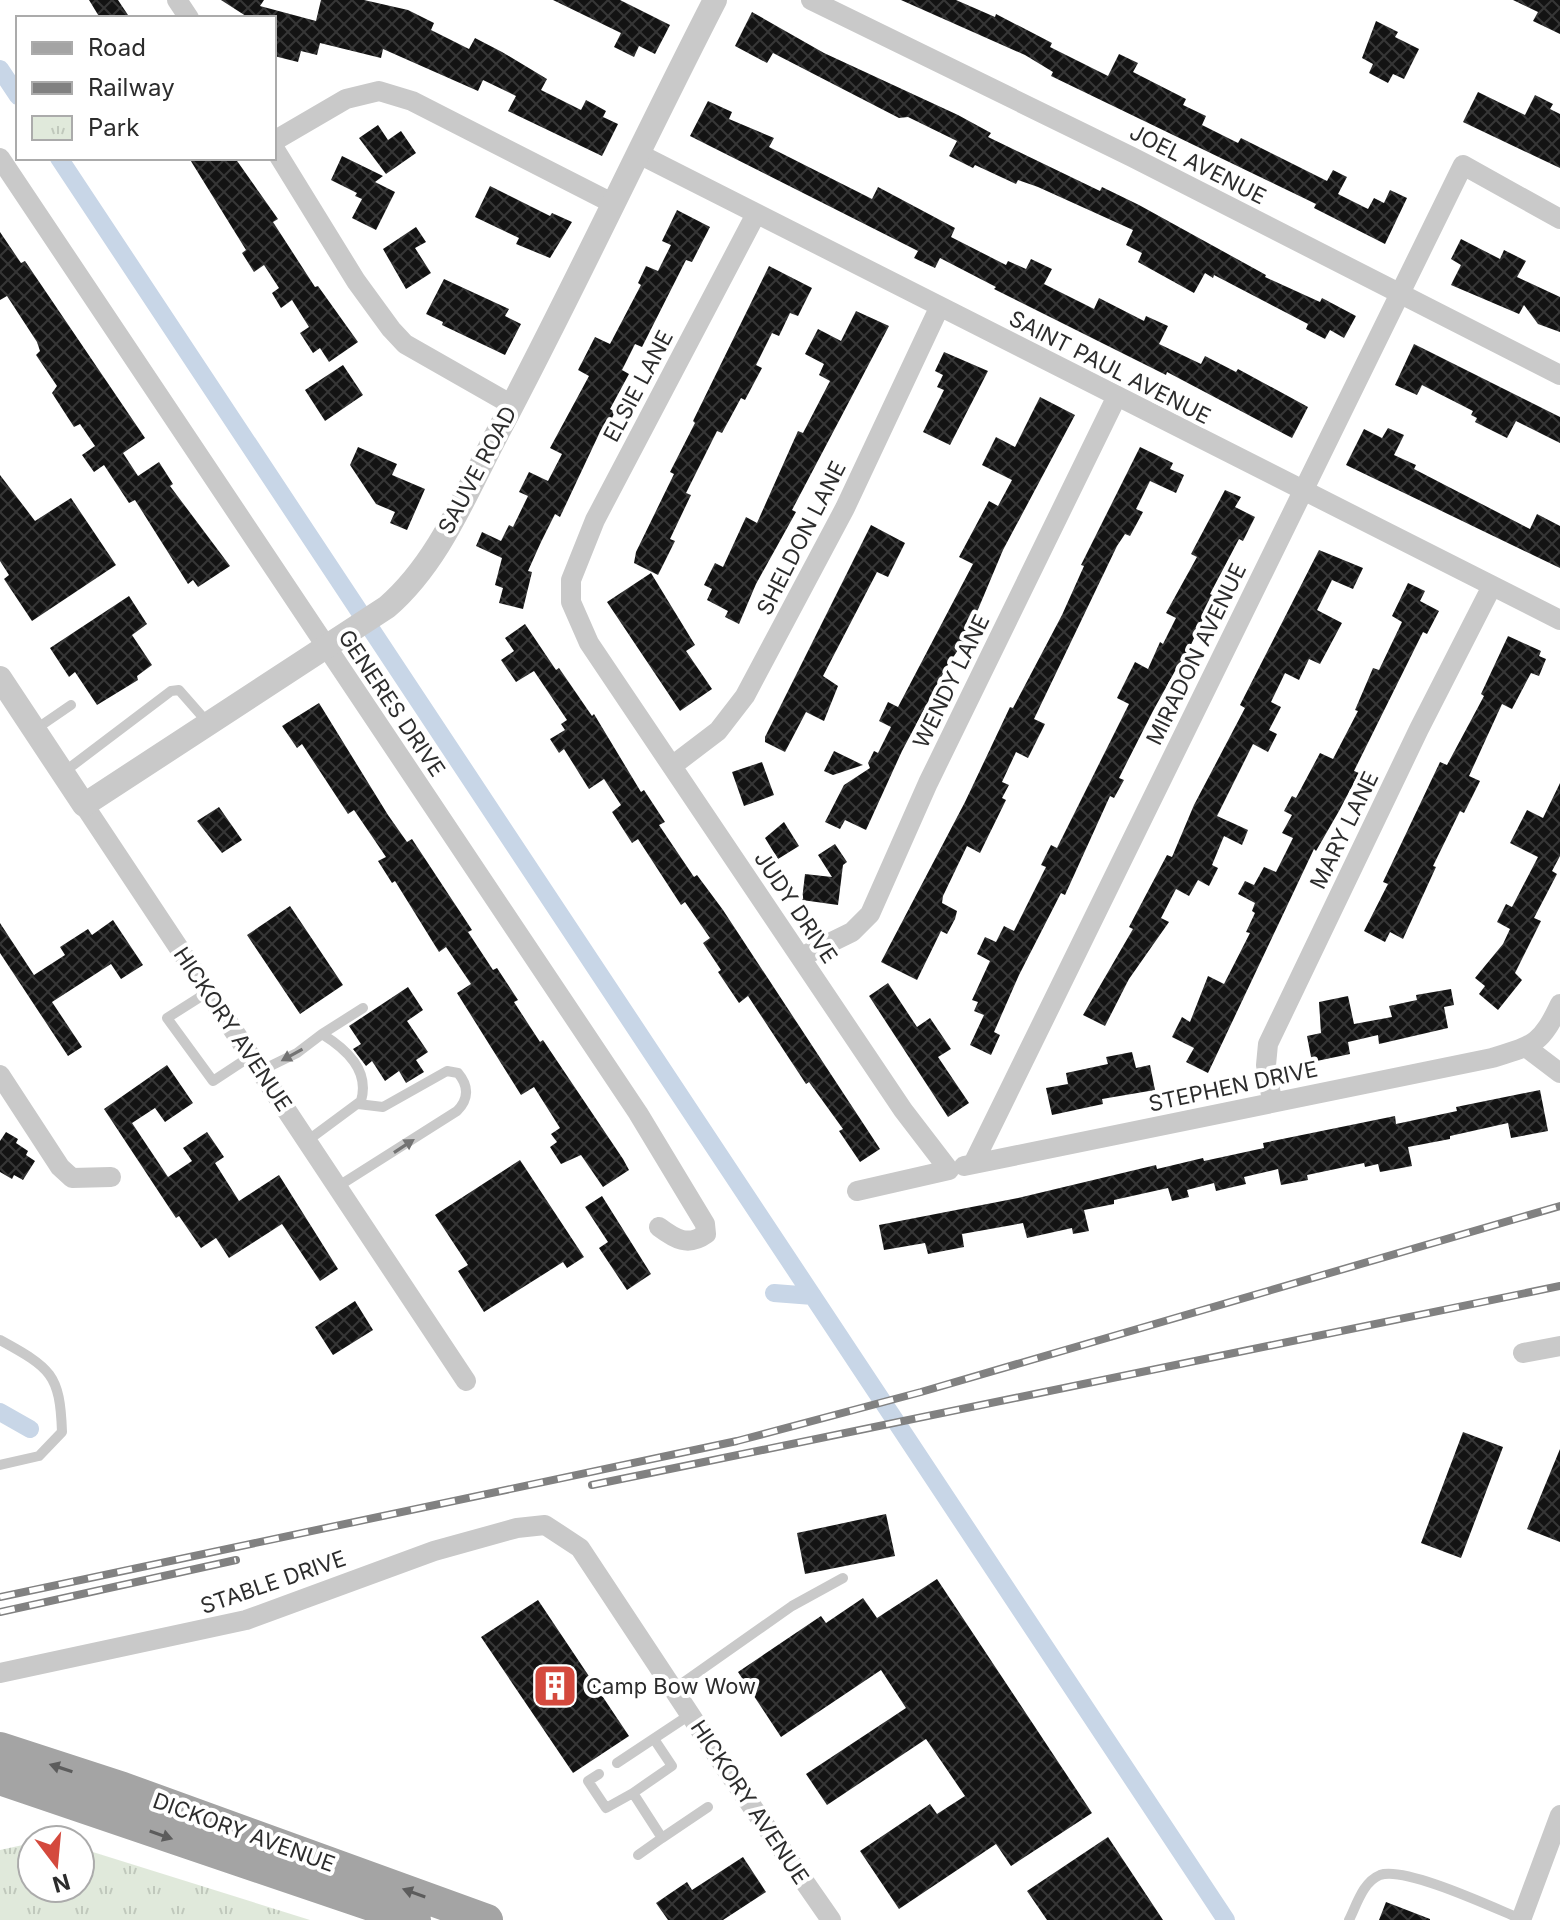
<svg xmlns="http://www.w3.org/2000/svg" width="1560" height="1920" font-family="Inter,sans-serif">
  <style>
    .park { fill: url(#park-tufts) }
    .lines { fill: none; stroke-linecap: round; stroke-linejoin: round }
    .canal { stroke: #c8d6e7; stroke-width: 18 }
    .building { fill: url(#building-cross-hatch) }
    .service { stroke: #c9c9c9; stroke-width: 10 }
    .minor { stroke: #c9c9c9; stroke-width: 20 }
    .tertiary { stroke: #c9c9c9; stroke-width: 24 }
    .primary { stroke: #a4a4a4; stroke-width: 32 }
    .rail-casing { stroke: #818181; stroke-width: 8 }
    .rail { stroke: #fff; stroke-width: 5; stroke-dasharray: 15; stroke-linecap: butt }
    .oneway { fill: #737373 }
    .oneway2 { fill: #5c5c5c }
    .labels { text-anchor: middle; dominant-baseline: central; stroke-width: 8; stroke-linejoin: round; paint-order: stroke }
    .street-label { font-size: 22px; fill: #2c2c2c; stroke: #fff }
    .poi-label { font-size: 22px; fill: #2c2c2c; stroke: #fff; text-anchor: start }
  </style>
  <defs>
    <pattern id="park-tufts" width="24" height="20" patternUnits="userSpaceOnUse" patternTransform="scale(2)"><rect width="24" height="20" fill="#e0e9db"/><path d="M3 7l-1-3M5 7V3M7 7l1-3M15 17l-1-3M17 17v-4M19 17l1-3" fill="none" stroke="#c0c8bc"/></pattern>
    <pattern id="building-cross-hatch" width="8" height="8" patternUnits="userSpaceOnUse" patternTransform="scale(2)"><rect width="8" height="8" fill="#131313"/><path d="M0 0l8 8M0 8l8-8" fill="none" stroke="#363636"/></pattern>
  </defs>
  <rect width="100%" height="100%" fill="#fff"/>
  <path class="park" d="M32,1843V1888H80V1848L310,1920H0V1850Z"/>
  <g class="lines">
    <path class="canal" d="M0,69L18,96
      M59,158L1226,1920
      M774,1293L813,1296
      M0,1412L30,1429"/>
  </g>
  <path class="building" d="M89,0H118L130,18H100Z
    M221,0H264L260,6L316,21L321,0H364L408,10L434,23L431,30L469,49L475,38L502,52L547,79L541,90L581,110L586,100L606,111L603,117L618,124L602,156L508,111L516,96L483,80L478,91L383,49L381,58L320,43L317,55L301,51L298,62L274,56V18H249Z
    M553,0H620L670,25L655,54L639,46L634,57L614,47L621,33Z
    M901,0H956L995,17L996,14L1052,43L1050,47L1108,76L1119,54L1138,63L1133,72L1186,99L1183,105L1206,116L1202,125L1238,143L1241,138L1327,181L1333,170L1347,177L1338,194L1368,209L1374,198L1384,203L1390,190L1407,198L1385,244L1314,208L1316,204L1051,76L1053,72L1025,55Z
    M1513,0H1560V34L1533,21L1538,12Z
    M752,12L824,53L958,115L991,133L988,137L1100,191L1102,187L1139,205L1266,275L1265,277L1320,302L1322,298L1356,316L1344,338L1330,330L1325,339L1306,329L1308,324L1214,275L1213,278L1205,273L1194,293L1138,262L1142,253L1126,245L1133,230L1038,187L1018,180L1016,184L975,165L973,168L949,156L957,141L908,117L899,118L773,53L767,63L735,46Z
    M1376,21L1398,32L1395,37L1419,49L1404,79L1393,74L1388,83L1369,73L1373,64L1362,58Z
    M1478,92L1525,115L1535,95L1553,104L1550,109L1560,114V168L1463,122Z
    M708,101L732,112L729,119L774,138L769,147L872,199L878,187L955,228L951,237L1006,265L1008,261L1026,269L1031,259L1052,269L1044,284L1094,309L1099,298L1144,321L1146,316L1168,326L1159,344L1201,364L1205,356L1236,372L1238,369L1308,407L1292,438L1167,372L1166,375L994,289L996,287L940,258L935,268L914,258L918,251L690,136Z
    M378,125L388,140L401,131L416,153L386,174L359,138Z
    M342,156L383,176L375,182L395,192L376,230L352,218L362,199L355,196L357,193L331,180Z
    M189,158H235L278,219L273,222L315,287L318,286L358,342L329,362L320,348L313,353L300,333L309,327L292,300L281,308L272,293L279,288L264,265L254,272L242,253L246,250Z
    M490,186L550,216L552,213L572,222L550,258L516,244L519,238L475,217Z
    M677,210L710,227L692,262L686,260L642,347L635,344L622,370L629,374L610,409L615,412L603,436L599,434L560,517L555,514L541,542L528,571L532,572L523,609L499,603L503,588L495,585L502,558L476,546L482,532L501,541L509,525L513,527L528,496L519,492L529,472L548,481L562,454L550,448L589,376L578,370L595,337L610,344L641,285L638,283L646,266L658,271L671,245L662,241Z
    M416,227L426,242L415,248L431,273L406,289L383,249Z
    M0,232L21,263L25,261L145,438L123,453L138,476L159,462L173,484L170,486L230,566L198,587L193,580L188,584L135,500L129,503L104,465L94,472L82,455L95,446L80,424L74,427L52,393L57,386L36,355L40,351L37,342L7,296L0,300Z
    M1461,239L1500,259L1504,250L1526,261L1517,277L1560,297V332L1538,324L1524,305L1519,314L1451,285L1461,265L1451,259Z
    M769,266L812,288L798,316L790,313L779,336L772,333L756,365L762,368L745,400L741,398L722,433L717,431L686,493L691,495L670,539L675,541L658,575L634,563L636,552L674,474L670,472L695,423L693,421Z
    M444,279L509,309L505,316L521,324L505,355L442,325L443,322L426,314Z
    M856,311L889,326L792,510L796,512L756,584L739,624L725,617L728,611L707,600L712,589L704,585L715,563L723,567L746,517L757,523L798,431L803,433L830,381L819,375L824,364L805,354L818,329L841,341Z
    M1414,344L1560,417V443L1516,421L1507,438L1475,422L1477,418L1471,415L1473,411L1422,385L1417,395L1395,385Z
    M944,352L988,371L950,445L923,432L944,390L937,387L943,375L935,371Z
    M343,365L363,395L325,421L305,390Z
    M1040,397L1075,415L1003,550L966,638L946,668L902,751L866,830L845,820L840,829L825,822L844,785L870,768L868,763L874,751L878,753L891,727L879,721L888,702L898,707L973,564L959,557L989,501L998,506L1012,480L982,465L996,437L1015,447Z
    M1388,428L1404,435L1394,455L1416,465L1414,469L1530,529L1537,514L1560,526V568L1346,465L1364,429L1382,438Z
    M358,447L397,464L392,475L425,489L407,530L390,523L395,512L376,504L350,465Z
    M1140,447L1173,463L1170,469L1184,475L1176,493L1150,481L1136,509L1143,512L1130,536L1125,534L1117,546L1034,719L1045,724L1028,758L1016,752L1002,782L1009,785L1002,798L1006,800L980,853L967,846L943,896L942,903L957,911L955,919L947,934L941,931L917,980L881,962L965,802L1010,707L1013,708L1062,615L1084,566L1081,565Z
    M0,475L35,521L71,498L116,565L32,621L4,579L9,575L0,561Z
    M1225,490L1241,497L1235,507L1255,517L1243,541L1239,539L1210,594L1214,596L1178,672L1175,671L1153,711L1119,778L1124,780L1114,798L1110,796L1065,895L1061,893L1019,975L994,1032L1000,1035L991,1055L970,1045L984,1015L974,1011L978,1002L972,1000L990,961L977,954L985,937L996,942L1004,926L1014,931L1046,867L1041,865L1051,845L1057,848L1129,704L1117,698L1135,662L1148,669L1160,642L1163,644L1176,618L1166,613L1197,557L1191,554Z
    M871,525L905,543L888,577L877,572L823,676L838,686L824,721L806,712L785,752L765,742V737Z
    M1319,550L1363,568L1353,589L1332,580L1317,610L1342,623L1320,664L1309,659L1299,680L1285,673L1271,702L1281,707L1269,730L1277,734L1268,752L1253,744L1217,816L1248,830L1242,845L1224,836L1212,865L1218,868L1209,886L1198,880L1189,896L1176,889L1161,918L1169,922L1129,979L1105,1026L1083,1015L1133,929L1129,927L1167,855L1172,857L1194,805L1245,708L1240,705Z
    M651,573L695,645L686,651L712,689L680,711L607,602Z
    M1408,583L1425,591L1420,601L1439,611L1427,634L1423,632L1354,771L1359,773L1339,811L1316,851L1314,849L1208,1073L1186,1062L1194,1048L1172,1037L1182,1017L1190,1022L1208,976L1224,984L1250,933L1246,932L1255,913L1252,911L1255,903L1238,894L1245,881L1254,885L1264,867L1276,872L1293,838L1282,833L1292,815L1284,811L1292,796L1296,798L1320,753L1333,759L1358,711L1355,710L1373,668L1379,670L1402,622L1392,616Z
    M129,596L147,624L132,635L152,665L137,676L138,680L97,705L75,672L69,677L50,648Z
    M525,624L556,670L559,668L592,716L594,714L641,792L644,790L665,822L659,825L694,877L697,875L723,910L880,1149L860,1162L839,1131L843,1129L809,1082L806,1084L748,996L739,1003L718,972L721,970L703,943L710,938L685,902L681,905L638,839L632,843L612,812L621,805L604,779L589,789L564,749L559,753L550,739L565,730L561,724L567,720L534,671L516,682L501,660L514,651L505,638Z
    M1508,636L1541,651L1539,656L1546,659L1539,676L1531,673L1512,709L1502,704L1469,776L1480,781L1464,813L1460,811L1433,866L1436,867L1403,939L1390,932L1385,942L1364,931L1388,884L1383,882L1440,762L1447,765L1484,696L1481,694Z
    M319,703L388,815L407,842L412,839L472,930L468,932L493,970L497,968L518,1000L514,1002L540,1042L543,1040L623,1159L629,1170L603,1187L581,1155L561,1164L550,1147L557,1142L551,1134L560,1128L534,1087L521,1095L457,993L471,984L446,947L439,952L395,881L392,883L378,861L386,857L354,810L348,814L302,744L297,748L282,726Z
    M834,751L863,765L833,775L824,771Z
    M762,762L774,795L744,806L732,772Z
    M1560,783V856L1552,871L1557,874L1534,918L1541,921L1515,973L1522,980L1498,1010L1479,994L1485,986L1475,978L1503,944L1510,929L1497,922L1506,904L1512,907L1538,857L1510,843L1527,810L1543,818Z
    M219,807L242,840L222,853L197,821Z
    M784,822L799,846L778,859L765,838Z
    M835,844L847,862L843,865L838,905L802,900L805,874L832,877L818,855Z
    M290,906L343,985L300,1014L247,935Z
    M113,920L143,965L121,979L111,964L52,1002L82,1047L68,1056L0,953V923L34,975L65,955L60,947L88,929L92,935Z
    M888,983L917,1027L930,1018L951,1049L938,1057L969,1103L948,1117L869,996Z
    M408,987L423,1010L407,1021L428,1052L416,1060L424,1072L406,1083L399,1071L385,1081L372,1061L366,1066L353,1049L361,1044L349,1026Z
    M1451,989L1454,1005L1444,1007L1448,1028L1379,1044L1378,1035L1348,1042L1350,1054L1312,1062L1307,1036L1321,1033L1319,1002L1348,996L1354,1024L1392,1017L1389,1006L1417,1000L1416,995Z
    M1132,1052L1136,1068L1150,1065L1155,1090L1102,1099L1103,1104L1052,1115L1046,1088L1068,1084L1066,1073L1108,1064L1106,1057Z
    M167,1065L193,1103L165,1122L155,1108L132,1123L168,1177L192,1161L183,1148L207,1132L224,1157L215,1163L239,1201L279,1175L338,1269L320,1281L282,1224L229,1258L216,1238L201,1248L179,1216L176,1218L104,1109Z
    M1540,1090L1548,1131L1511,1138L1508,1123L1450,1136V1139L1408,1147L1412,1166L1380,1172L1378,1164L1365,1167L1364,1163L1307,1175L1308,1180L1281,1185L1278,1169L1244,1177L1246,1184L1216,1191L1214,1183L1187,1190L1189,1197L1172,1201L1168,1188L1114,1200V1204L1084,1210L1089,1231L1073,1234L1072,1228L1027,1238L1023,1223L962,1234L964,1247L928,1254L925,1243L884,1250L879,1225L1018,1198L1156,1165L1157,1169L1203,1158L1204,1161L1264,1148L1263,1143L1395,1116L1396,1124L1457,1111L1456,1107Z
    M6,1132L18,1139L16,1143L28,1151L26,1155L35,1161L23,1180L14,1175L12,1179L0,1172V1141Z
    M520,1160L584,1257L567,1268L563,1262L484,1312L458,1271L468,1265L435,1215Z
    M602,1196L651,1274L627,1290L599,1248L608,1242L585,1207Z
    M355,1301L373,1330L333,1355L315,1327Z
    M1463,1432L1503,1447L1461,1558L1421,1543Z
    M1560,1449V1542L1527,1529Z
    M886,1514L895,1556L805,1574L797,1533Z
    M937,1579L1092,1813L1011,1866L996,1844L899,1909L860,1851L930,1804L937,1814L965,1796L926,1739L827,1805L806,1774L906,1708L881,1670L781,1737L738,1672L821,1616L826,1623L863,1598L877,1618Z
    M538,1600L629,1736L573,1773L481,1637Z
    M1108,1837L1163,1920H1047L1027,1891Z
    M743,1857L766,1892L723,1920H668L656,1903L687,1882L692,1890Z
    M1386,1902L1430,1919V1920H1379Z"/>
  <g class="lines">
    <path class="service" d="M36,729L71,705
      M64,772L171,691L179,690L208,723
      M208,992L167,1018L213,1081L251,1056
      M260,1071L297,1053L322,1034
      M307,1141L361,1101C370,1070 346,1049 322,1034L363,1008
      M337,1187L457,1111C469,1099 469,1086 458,1073L447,1071L383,1107L358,1104
      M0,1340C51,1368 60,1374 62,1432L39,1456L0,1465
      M674,1689L792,1606L843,1578
      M617,1763L691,1714
      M599,1774L588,1781L606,1808L633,1793
      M662,1838L708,1807
      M638,1855L662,1838L633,1793L672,1766L654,1739
      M1349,1920C1357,1904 1363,1882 1380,1875C1405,1866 1494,1908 1521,1919"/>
    <path class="minor" d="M177,0L189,18
      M811,0L1132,157L1560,375
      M274,141L346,99L379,91L412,101L614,204
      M274,148L356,281L391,329L405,344L512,405
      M639,154L1560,620
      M0,158L638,1113L705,1224L706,1234C688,1247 675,1239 659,1227
      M756,214L595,520L571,580V602L589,643L903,1110L949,1170L857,1191
      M672,766L718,731L745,696L845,508L939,308
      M84,805L466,1381
      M801,957L852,932L870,914L928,783L1116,398
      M1527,1048L1560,1073
      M0,1075L60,1167L72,1178L111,1177
      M1272,1101L1266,1065L1268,1044L1419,729L1492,586
      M973,1164L1463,165L1560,219
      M964,1166L1492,1058C1535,1045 1541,1044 1560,1004
      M1523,1353L1560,1346
      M0,1673L246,1620L434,1551L517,1528L545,1525L580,1548L728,1772L831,1920
      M1521,1920L1560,1815"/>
    <path class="tertiary" d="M0,678L84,805L387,607C439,562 465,494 497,434C573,291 641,144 715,0"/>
    <path class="primary" d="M0,1748L123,1788L487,1920
      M0,1779L415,1920"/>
    <g class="rail-casing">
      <path id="rail" d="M592,1485L1560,1286
        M0,1597L737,1441L921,1392L1560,1206
        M0,1612L236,1560"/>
    </g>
    <use href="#rail" class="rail"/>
  </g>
  <defs><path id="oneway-solid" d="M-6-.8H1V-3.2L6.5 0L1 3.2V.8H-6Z" transform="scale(2)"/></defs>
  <g class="oneway">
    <use href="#oneway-solid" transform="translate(292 1055) rotate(151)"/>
    <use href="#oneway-solid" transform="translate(404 1146) rotate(-33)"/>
  </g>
  <g class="oneway2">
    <use href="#oneway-solid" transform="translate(61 1768) rotate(-162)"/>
    <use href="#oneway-solid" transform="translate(161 1835) rotate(19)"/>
    <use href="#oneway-solid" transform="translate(414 1893) rotate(-160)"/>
  </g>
  <defs>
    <g id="building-square" transform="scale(2.3)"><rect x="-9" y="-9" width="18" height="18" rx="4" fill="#d4493d" stroke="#fff"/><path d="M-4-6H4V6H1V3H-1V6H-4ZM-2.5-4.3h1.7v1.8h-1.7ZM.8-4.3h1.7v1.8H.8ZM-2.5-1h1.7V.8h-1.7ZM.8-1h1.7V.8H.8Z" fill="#fff"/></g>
  </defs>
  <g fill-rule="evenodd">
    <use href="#building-square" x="555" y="1686"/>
  </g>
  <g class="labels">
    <g class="street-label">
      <text transform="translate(1198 164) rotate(27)">JOEL AVENUE</text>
      <text transform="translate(1110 367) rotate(27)">SAINT PAUL AVENUE</text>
      <text transform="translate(638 386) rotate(-62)">ELSIE LANE</text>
      <text transform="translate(477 470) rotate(-62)">SAUVE ROAD</text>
      <text transform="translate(801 538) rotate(-63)">SHELDON LANE</text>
      <text transform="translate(1196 654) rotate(-64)">MIRADON AVENUE</text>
      <text transform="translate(951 681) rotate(-64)">WENDY LANE</text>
      <text transform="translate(392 703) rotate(56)">GENERES DRIVE</text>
      <text transform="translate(1344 830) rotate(-64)">MARY LANE</text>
      <text transform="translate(796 907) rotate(56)">JUDY DRIVE</text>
      <text transform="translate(233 1029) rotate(56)">HICKORY AVENUE</text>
      <text transform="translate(1233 1086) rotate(-12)">STEPHEN DRIVE</text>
      <text transform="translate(273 1582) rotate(-19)">STABLE DRIVE</text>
      <text transform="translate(750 1802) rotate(56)">HICKORY AVENUE</text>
      <text transform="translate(244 1832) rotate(20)">DICKORY AVENUE</text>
    </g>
    <g class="poi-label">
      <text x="586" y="1686">Camp Bow Wow</text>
    </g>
  </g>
  <rect x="16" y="16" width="260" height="144" fill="#ffffff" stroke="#ababab" stroke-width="2"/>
  <rect x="32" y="42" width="40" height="12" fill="#a4a4a4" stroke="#ababab" stroke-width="2"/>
  <text x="88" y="56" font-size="24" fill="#2c2c2c">Road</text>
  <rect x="32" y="82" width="40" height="12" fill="#818181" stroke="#ababab" stroke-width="2"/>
  <text x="88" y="96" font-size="24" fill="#2c2c2c">Railway</text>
  <rect x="32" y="116" width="40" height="24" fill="url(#park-tufts)" stroke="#ababab" stroke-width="2"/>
  <text x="88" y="136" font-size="24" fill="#2c2c2c">Park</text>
  <g transform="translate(56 1864) rotate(164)"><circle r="38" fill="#ffffff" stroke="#ababab" stroke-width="2"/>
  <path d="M0-6L14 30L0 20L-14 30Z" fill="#d4493d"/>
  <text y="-12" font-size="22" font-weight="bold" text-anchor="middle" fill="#2c2c2c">N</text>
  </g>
</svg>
